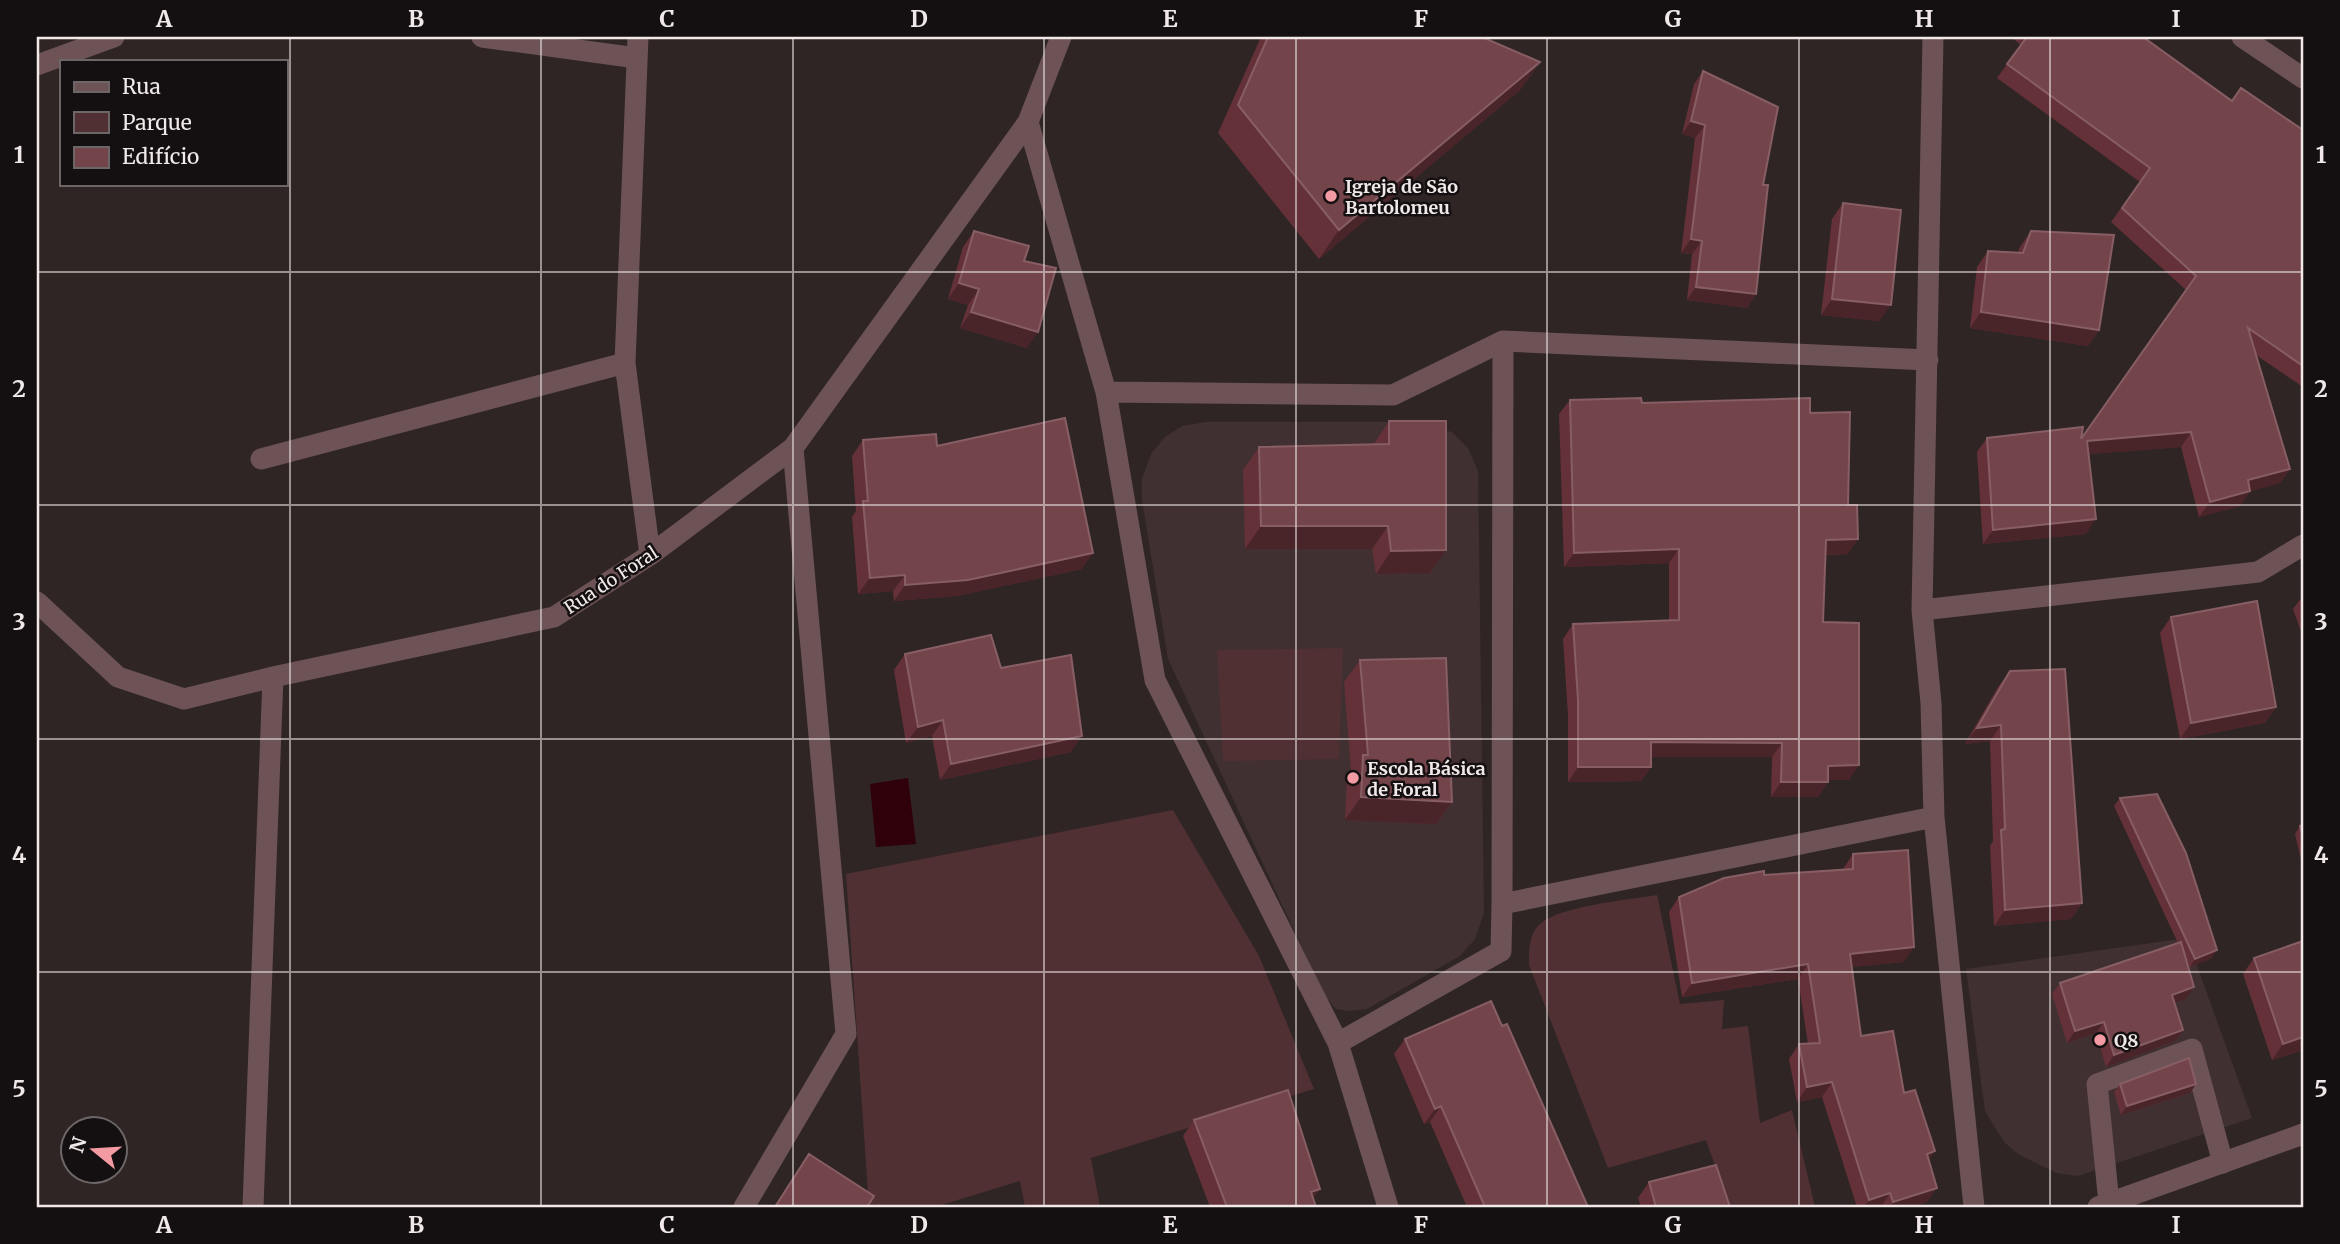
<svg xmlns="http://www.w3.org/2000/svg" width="2340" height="1244" font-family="Merriweather,serif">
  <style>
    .built { fill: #403031 }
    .green { fill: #513033 }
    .water { fill: #30000a }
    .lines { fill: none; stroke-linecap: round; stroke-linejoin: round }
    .service { stroke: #6d5355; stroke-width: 21 }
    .minor { stroke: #6d5355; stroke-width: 21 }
    .tertiary { stroke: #6d5355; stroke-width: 21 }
    .wall { fill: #643138 }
    .shaded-wall { fill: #492429 }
    .building { fill: #73454b; stroke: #875e64; stroke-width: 2 }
    .grid { fill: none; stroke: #f1e9e9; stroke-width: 2; stroke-opacity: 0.55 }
    .poi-dot { fill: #f49aa3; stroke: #140f10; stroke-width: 2.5 }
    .labels { text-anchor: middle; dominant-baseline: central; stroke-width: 5; stroke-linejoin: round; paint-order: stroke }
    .poi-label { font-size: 18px; font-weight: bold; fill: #f1e9e9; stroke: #140f10; text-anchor: start }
    .street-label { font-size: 18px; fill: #f1e9e9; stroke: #140f10 }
    .neatline { fill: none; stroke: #f1e9e9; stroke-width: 2.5 }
    .grid-label { font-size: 23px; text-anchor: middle; font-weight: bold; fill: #f1e9e9 }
  </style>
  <rect width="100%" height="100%" fill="#302525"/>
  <path class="built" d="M1206,422H1414L1432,424L1453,433L1468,448L1478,471L1484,913L1475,939L1460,956L1367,1009L1349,1011L1336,1009L1324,995L1168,659L1142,500V479L1151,454L1165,437L1182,426Z
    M2187,938L2252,1118L2078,1176L2056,1173L2018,1154L2004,1142L1985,1111L1966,969Z"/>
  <path class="green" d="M1343,648L1339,759L1223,761L1217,650Z
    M1173,810L1259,956L1314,1089L1091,1158L1100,1207H1025L1020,1181L935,1207H869L846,874Z
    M1657,895L1680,1004L1724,1000L1722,1029L1748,1026L1760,1123L1792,1110L1815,1207H1730L1706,1140L1608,1168L1529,965C1529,951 1529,934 1540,924C1560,906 1628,900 1657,895Z"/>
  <path class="water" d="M908,778L916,844L876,847L870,784Z"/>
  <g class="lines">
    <path class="service" d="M2109,1203L2097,1084L2192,1049L2223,1163"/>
    <path class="minor" d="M482,37L637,58
      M638,37L625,363L650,555
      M1933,37L1922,610L1931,703L1934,817L1974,1207
      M37,65L114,37
      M1028,122L1106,392L1155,680L1338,1043L1388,1207
      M1106,392L1393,395L1503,341L1928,360
      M261,459L625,363
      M37,602L118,677L184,699L273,677L554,617L650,555L793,448L1028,122L1061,37
      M1922,610L2258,572L2303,545
      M1502,904L1503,341
      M1338,1043L1501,951L1502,904L1934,817
      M253,1207L273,677
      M744,1207L846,1034L793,448"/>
    <path class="tertiary" d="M2242,37L2303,78
      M2098,1207L2303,1134"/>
  </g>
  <path class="wall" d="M1261,37H1482L1540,62L1520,90L1319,259L1218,133Z
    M2011,37H2143L2232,100L2303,130V387L2256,355L2290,469L2280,483L2250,491L2240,506L2199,517L2181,447L2088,454L2086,534L1983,544L1977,452L1987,438L2081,439L2186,290L2111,222L2140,182L1997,78L2021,45Z
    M1703,71L1763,185L1756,294L1747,308L1687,300L1692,254L1681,253L1695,138L1682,134L1694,84Z
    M1843,203L1879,321L1821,315L1832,219Z
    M974,231L1024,261L1027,348L960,328L968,305L948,299L963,247Z
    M2031,231L2099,330L2088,346L1970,328L1977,267L1988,251L2018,252L2020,247Z
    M1570,400L1642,403L1810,413L1848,505L1858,539L1847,554L1826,555L1823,622L1849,780H1828V782L1818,797H1771L1772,757H1651V767L1641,781L1568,782V715L1563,639L1573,624L1669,620V563L1564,567L1559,414Z
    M1389,421L1446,550L1430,573L1376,574L1372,549H1245L1243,470L1259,447L1373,445Z
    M863,440L937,446L1082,569L957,596L894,601L893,591L858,594L852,517L856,511L852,456Z
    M2303,596V637L2293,609Z
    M2171,617L2276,707L2265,723L2180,739L2160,633Z
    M905,654L1001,668L1071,752L940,780L932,736L906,743L894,670Z
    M1360,660L1452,802L1436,824L1345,820L1347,778L1351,771L1344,682Z
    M2010,671L2082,903L2071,919L1994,926L1990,846L1993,841L1990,741L1965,744L1998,687Z
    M2120,798L2212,958L2190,967L2185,958L2186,999L2175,1002L2183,1030L2175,1041L2106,1067L2096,1033L2067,1043L2052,994L2060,983L2178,943L2114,806Z
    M2303,825V868L2295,834L2300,826Z
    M1853,854L1904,962L1851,967L1861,1036L1904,1093L1928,1160L1927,1202L1912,1207H1857L1822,1097L1797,1102L1789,1059L1799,1044H1808L1798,979L1682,997L1669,912L1679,897L1764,875L1843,869Z
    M2254,958L2303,1050L2272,1060L2243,974Z
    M1502,1026L1588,1207H1467L1430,1122L1424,1124L1394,1054L1405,1039Z
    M2120,1084L2190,1093L2121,1115L2114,1092Z
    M1194,1120L1313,1199L1316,1207H1210L1183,1136Z
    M809,1154L867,1207H774Z
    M1649,1182L1730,1207H1641L1638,1198Z"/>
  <path class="shaded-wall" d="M1540,62L1520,90L1319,259L1339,230Z
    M1691,121L1705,125L1695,138L1682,134Z
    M1691,239L1702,241L1692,254L1681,253Z
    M959,283L979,289L968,305L948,299Z
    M1696,287L1756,294L1747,308L1687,300Z
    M1832,299L1891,305L1879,321L1821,315Z
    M971,312L1038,332L1027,348L960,328Z
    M1981,312L2099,330L2088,346L1970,328Z
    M2191,432L2181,447L2077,455L2087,441Z
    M2290,469L2280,483L2238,495L2248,480Z
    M2250,491L2240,506L2199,517L2210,502Z
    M2096,519L2086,534L1983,544L1993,530Z
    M1261,526H1388L1372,549H1245Z
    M1858,539L1847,554L1816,555L1826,540Z
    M1679,549L1669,563L1564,567L1574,553Z
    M1446,550L1430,573L1376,574L1391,551Z
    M1093,553L1082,569L957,596L894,601L905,585Z
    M905,575L893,591L858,594L870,578Z
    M2276,707L2265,723L2180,739L2191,723Z
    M943,720L932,736L906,743L918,727Z
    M2001,725L1990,741L1965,744L1977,728Z
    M1082,736L1071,752L940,780L951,764Z
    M1651,742L1782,743L1772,757H1641Z
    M1859,765L1849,780H1818L1828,766Z
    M1578,767H1651L1641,781L1568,782Z
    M1781,782H1828L1818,797H1771Z
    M1361,797L1452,802L1436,824L1345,820Z
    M2082,903L2071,919L1994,926L2005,910Z
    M1914,947L1904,962L1840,968L1850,954Z
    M2217,950L2212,958L2190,967L2195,959Z
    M1808,964L1798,979L1682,997L1692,983Z
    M2194,987L2186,999L2164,1006L2172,995Z
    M2104,1022L2096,1033L2067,1043L2075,1031Z
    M2183,1030L2175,1041L2106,1067L2114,1055Z
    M2303,1037V1050L2272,1060L2283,1044Z
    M1832,1082L1822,1097L1797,1102L1807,1087Z
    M2196,1084L2190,1093L2121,1115L2127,1106Z
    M1441,1106L1430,1122L1424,1124L1435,1109Z
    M1935,1151L1925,1166L1927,1154Z
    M1937,1188L1927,1202L1912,1207H1890L1893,1202Z
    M1320,1189L1309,1205L1311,1192Z
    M1890,1193L1881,1207H1864L1869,1200Z"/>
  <path class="building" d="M1268,37H1482L1540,62L1339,230L1238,105Z
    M2027,37H2143L2232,101L2241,88L2303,130V366L2248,328L2290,469L2248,480L2250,491L2210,502L2191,432L2087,441L2096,519L1993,530L1987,438L2083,427L2081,439L2196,276L2122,208L2150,168L2007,64Z
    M1703,71L1778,107L1763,185H1768L1756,294L1696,287L1702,241L1691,239L1705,125L1691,121Z
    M1843,203L1901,210L1891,305L1832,299Z
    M974,231L1029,246L1024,261L1056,268L1038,332L971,312L979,289L959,283Z
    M2031,231L2114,235L2099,330L1981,312L1988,251L2023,253Z
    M1641,398L1642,403L1810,398V413L1850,412L1848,505H1857L1858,539L1826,540L1823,622L1859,623V765L1828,766V782H1781L1782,743L1651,742V767H1578V700L1573,624L1679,620V549L1574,553L1570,400Z
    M1065,418L1093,553L968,580L905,585V575L870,578L863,501H868L863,440L936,434L937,446Z
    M1389,421H1446V550L1391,551L1388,526H1261L1259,447L1389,444Z
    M2257,601L2276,707L2191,723L2171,617Z
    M991,635L1001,668L1071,655L1082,736L951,764L943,720L918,727L905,654Z
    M1446,658L1452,802L1361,797L1363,755H1368L1360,660Z
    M2065,669L2082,903L2005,910L2001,830L2005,829L2001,725L1977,728L2010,671Z
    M2157,794L2186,853L2217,950L2195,959L2120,798Z
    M2303,825V837L2300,826Z
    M1908,850L1914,947L1850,954L1861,1036L1893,1031L1904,1093L1915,1090L1935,1151L1927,1154L1937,1188L1893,1202L1890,1193L1869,1200L1832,1082L1807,1087L1799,1044L1820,1043L1808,964L1692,983L1679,897L1724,878L1764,871V875L1853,869V854Z
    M2303,941V1037L2283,1044L2254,958Z
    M2181,942L2194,987L2172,995L2183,1030L2114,1055L2104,1022L2075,1031L2060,983Z
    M1491,1001L1502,1026L1507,1024L1588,1207H1485L1441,1106L1435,1109L1405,1039Z
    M2189,1058L2196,1084L2127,1106L2120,1084Z
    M1288,1090L1320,1189L1311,1192L1316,1207H1227L1194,1120Z
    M809,1154L874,1196L867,1207H775Z
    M1716,1165L1730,1207H1656L1649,1182Z"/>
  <path class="grid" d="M290,37V1207M541,37V1207M793,37V1207M1044,37V1207M1296,37V1207M1547,37V1207M1799,37V1207M2050,37V1207M37,272H2303M37,505H2303M37,739H2303M37,972H2303"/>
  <g class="poi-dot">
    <circle cx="1331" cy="196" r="7"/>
    <circle cx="1353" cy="778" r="7"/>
    <circle cx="2100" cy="1040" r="7"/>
  </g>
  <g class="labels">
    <g class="poi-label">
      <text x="1345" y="186">Igreja de São<tspan x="1345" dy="21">Bartolomeu</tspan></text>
      <text x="1367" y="768">Escola Básica<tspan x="1367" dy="21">de Foral</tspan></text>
      <text x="2114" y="1040">Q8</text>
    </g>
    <g class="street-label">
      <text transform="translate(611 580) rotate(-33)">Rua do Foral</text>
    </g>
  </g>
  <rect width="2340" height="1244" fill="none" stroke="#140f10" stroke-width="77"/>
  <rect x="60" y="60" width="228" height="126" fill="#140f10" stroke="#6c6667" stroke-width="2"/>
  <rect x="74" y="82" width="35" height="10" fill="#6d5355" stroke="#6c6667" stroke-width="2"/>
  <text x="122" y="94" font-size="21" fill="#f1e9e9">Rua</text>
  <rect x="74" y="112" width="35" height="21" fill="#513033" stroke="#6c6667" stroke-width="2"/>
  <text x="122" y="130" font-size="21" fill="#f1e9e9">Parque</text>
  <rect x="74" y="147" width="35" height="21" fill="#73454b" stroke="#6c6667" stroke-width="2"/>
  <text x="122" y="164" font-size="21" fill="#f1e9e9">Edifício</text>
  <g transform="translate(94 1150) rotate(288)"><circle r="33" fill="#140f10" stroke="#6c6667" stroke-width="2"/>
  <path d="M0-5L12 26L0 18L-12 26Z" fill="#f49aa3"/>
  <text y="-10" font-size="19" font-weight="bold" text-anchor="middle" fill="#f1e9e9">N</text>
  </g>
  <rect x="38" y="38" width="2264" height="1168" class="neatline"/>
  <g class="grid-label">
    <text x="164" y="27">A</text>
    <text x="416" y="27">B</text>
    <text x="667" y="27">C</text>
    <text x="919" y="27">D</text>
    <text x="1170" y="27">E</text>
    <text x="1421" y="27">F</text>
    <text x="1673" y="27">G</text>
    <text x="1924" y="27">H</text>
    <text x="2176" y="27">I</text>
    <text x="19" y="163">1</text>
    <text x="2321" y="163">1</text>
    <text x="19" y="397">2</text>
    <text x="2321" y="397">2</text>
    <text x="19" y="630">3</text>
    <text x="2321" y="630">3</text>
    <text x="19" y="863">4</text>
    <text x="2321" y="863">4</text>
    <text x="19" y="1097">5</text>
    <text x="2321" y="1097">5</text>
    <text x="164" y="1233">A</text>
    <text x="416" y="1233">B</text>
    <text x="667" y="1233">C</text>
    <text x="919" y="1233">D</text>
    <text x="1170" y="1233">E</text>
    <text x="1421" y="1233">F</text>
    <text x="1673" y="1233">G</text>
    <text x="1924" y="1233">H</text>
    <text x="2176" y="1233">I</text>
  </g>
</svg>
